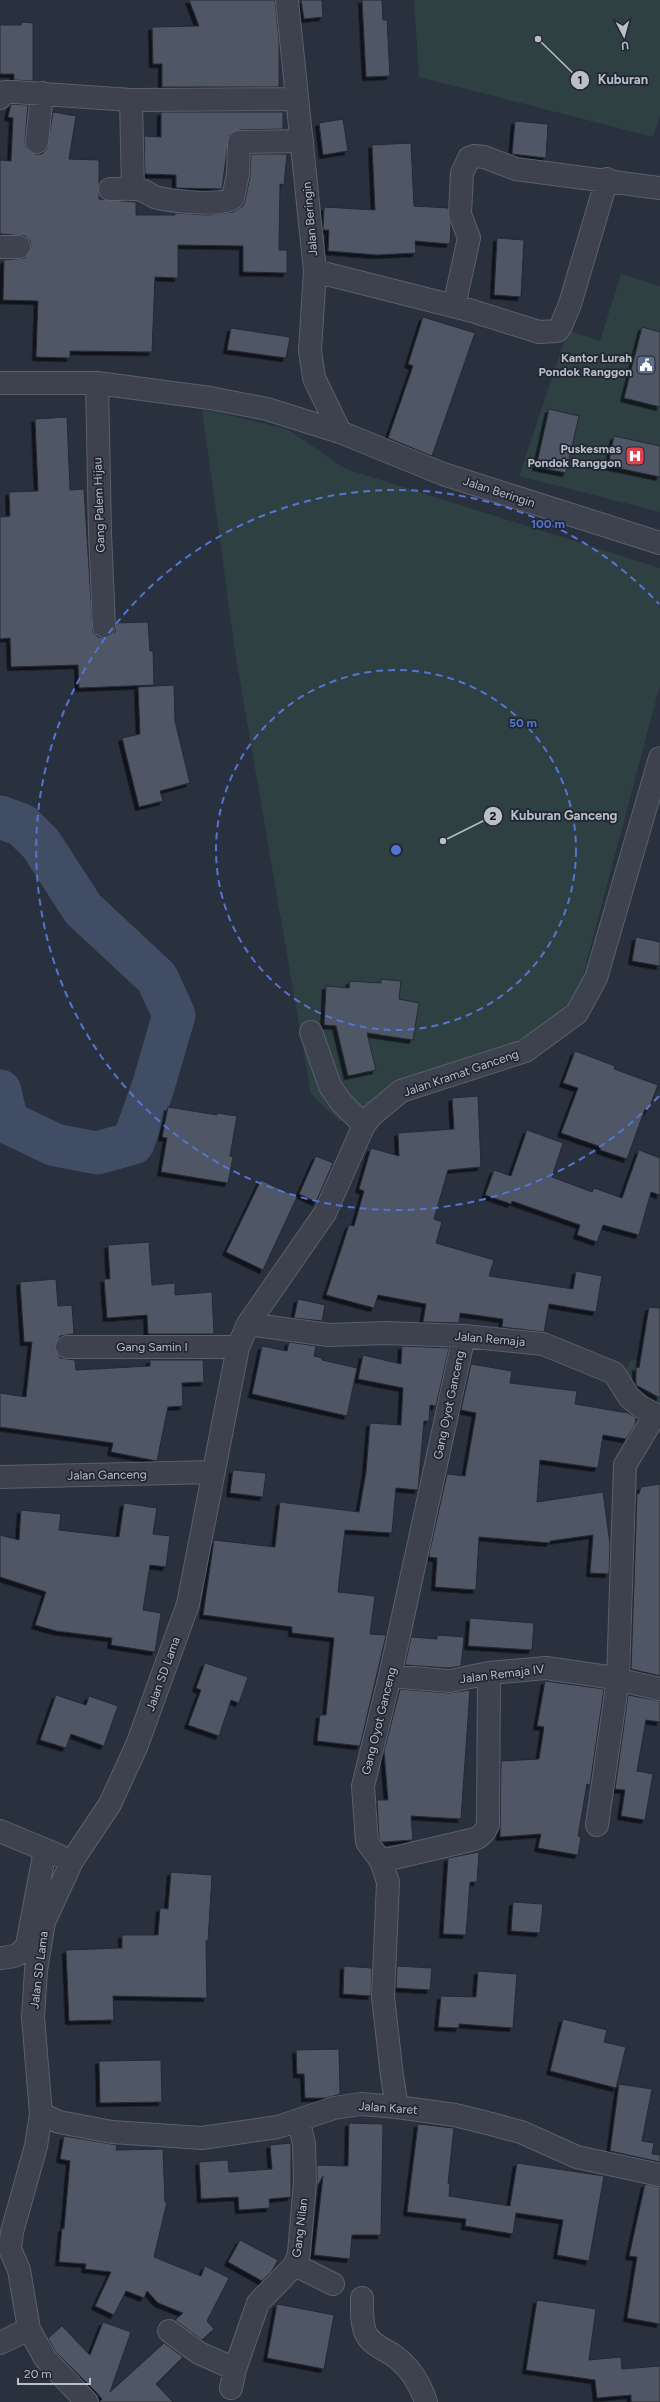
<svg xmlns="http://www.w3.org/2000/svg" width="660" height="2402" font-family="Figtree,sans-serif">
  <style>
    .green { fill: #2f4043 }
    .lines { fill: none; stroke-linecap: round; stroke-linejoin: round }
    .river { stroke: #414c65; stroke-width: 43 }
    .building { fill: #505666; stroke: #242935; filter: url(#shadow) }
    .minor-casing { stroke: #5b606c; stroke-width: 24 }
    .minor { stroke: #3d424e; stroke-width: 22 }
    .ring { fill: none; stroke: #5475d3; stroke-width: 2; stroke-dasharray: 7 5 }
    .labels { text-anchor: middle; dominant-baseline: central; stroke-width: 3.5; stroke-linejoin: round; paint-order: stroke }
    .street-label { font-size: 12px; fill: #b9bec9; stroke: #222733 }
    .poi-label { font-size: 12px; font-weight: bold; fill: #b9bec9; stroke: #222733; text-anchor: end }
    .centre { fill: #5475d3; stroke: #222733; stroke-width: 2 }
    .ring-label { font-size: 12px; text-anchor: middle; font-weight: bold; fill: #5475d3; stroke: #222733; stroke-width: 3.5; stroke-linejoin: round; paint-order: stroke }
    .leader { fill: none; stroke: #b9bec9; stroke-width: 1.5 }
    .callout-dot { fill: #b9bec9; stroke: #222733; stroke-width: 1.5 }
    .mark-label { font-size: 12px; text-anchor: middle; font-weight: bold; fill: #111 }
    .callout-label { font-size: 13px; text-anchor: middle; font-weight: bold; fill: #b9bec9; stroke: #222733; stroke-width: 3.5; stroke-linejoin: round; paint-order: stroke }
  </style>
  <defs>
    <filter id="shadow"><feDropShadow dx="-3.5" dy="3.5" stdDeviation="0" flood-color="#0009"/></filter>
  </defs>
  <rect width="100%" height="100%" fill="#29303e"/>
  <path class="green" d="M414,0H660V116L653,137L419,77Z
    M621,274L660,286V512L519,476L568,330L600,341Z
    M202,409L287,429L346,469L660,568V685L577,998L500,1055L402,1081L340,1122L311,1094L236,658Z
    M632,1359L657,1368L660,1372L636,1367V1386L660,1398V1409L631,1393L626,1369Z"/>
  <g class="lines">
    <path class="river" d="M0,817L22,825L41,844L83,909L157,978L174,1015L153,1087L133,1143L97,1153L55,1145L7,1122L0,1091"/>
  </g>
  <path class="building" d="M189,0H275L279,40V87H162V64H153L152,27L199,26Z
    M301,0H322L323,17L304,19Z
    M362,0H382L383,20H387L390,76L366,77Z
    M22,22L33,23V81L14,80V74H0V25H21Z
    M11,104L28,105L25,141L26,147L35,154H42L47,149L53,112L76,116L69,159L99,160V199L136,202V215H175V213L208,215L233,212L243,206L245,201L250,176L251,154H287L284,185L280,184L279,250H287V273L243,272V246L178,245V278L155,277L152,352L70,351V358L36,357L38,301L3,300L4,260L25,258L31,247L30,241L25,236L0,234V160L11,161L13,118L8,117Z
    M161,112H283V129L239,130L229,135L222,189L176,188V175L145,174L144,136L161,137Z
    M343,119L348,151L323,155L319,123Z
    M515,121L548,124L546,158L512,154Z
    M411,143L414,206L448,208L451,227L450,244L415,241L416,253L377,255L328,251L329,230H323L324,207L375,210L372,145Z
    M497,238L524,240L521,297L494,295Z
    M423,317L475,333L432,456L388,438L413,366L408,364Z
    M642,327L660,332V407L624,398Z
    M231,328L290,337L286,358L227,350Z
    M549,409L579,416L566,473L536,467Z
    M67,417L70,490L84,489L93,632L98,637L105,638L115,632L116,623L148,622L150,651H153L154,685L79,688L78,665L11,667L10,638L0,639V517L10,516L9,492L38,491L35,419Z
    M614,436L660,446V477L608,466Z
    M174,685L175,721L190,783L160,791L163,801L139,807L122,738L140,734L138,687Z
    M636,937L660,942V966L632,961Z
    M381,979L401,981L399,999L419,1003L413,1040L367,1033L376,1070L348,1076L336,1026L324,1025L326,986L349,988L350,981L381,983Z
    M575,1051L615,1066L614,1069L658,1085L648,1111L645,1109L627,1159L600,1150L601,1147L561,1133L578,1088L563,1083Z
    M478,1096L481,1167L448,1170L434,1219L442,1222L436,1243L494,1260L489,1276L573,1289L576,1271L602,1276L596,1312L549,1304L544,1332L502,1327L503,1319L460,1313L459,1323L423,1322L426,1304L378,1295L374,1308L326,1295L349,1225L354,1226L364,1191L359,1189L371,1148L399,1156L398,1133L454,1129L452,1098Z
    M168,1107L217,1115V1113L237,1116L230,1156L233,1157L228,1183L161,1172L167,1138L162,1137Z
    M527,1130L563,1143L552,1177L592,1192L594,1188L622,1198L639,1150L660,1158V1195L651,1192L639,1235L603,1225L597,1242L577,1235L580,1225L512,1201L511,1204L485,1195L494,1170L511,1176Z
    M316,1156L333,1163L316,1202L299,1194Z
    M261,1180L297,1197L263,1270L226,1252Z
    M149,1242L152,1285L175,1283V1295L212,1292L214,1334H148L147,1315L107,1318L104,1279H110L108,1245Z
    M56,1279L58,1306L72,1305L74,1334L60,1336L55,1347L60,1358L75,1360L76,1370L150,1366V1360H203L204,1382L182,1383L183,1406L168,1407L157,1461L111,1452L113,1443L0,1427V1393L26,1397L32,1342H24L20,1282Z
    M298,1299L325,1305L322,1321L294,1318Z
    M649,1307L660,1308V1398L636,1385V1367L639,1368Z
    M289,1342L316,1346L314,1356L322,1358V1360L357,1368L347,1416L252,1394L262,1346L287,1351Z
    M402,1346L449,1348L436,1406L430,1405L429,1421H424L418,1490L396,1488L392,1533L345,1530L338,1592L375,1596L370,1634L386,1635L360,1746L317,1741L320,1715H326L334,1638L292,1633V1627L203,1615L214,1540L275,1547L280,1502L359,1512L366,1472L370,1423L401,1425L403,1388L358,1379L363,1355L401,1364Z
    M471,1364L512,1371L510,1383L577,1391L575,1404L628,1413L636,1418L635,1425L626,1439L603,1435L598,1468L540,1460L537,1502L603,1492L610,1544L609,1574L590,1573L593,1535L550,1541V1543L479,1537L476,1590L435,1587L437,1558L429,1557V1554L447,1474L465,1476L476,1413L461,1410Z
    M233,1470L266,1473L263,1497L230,1493Z
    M660,1484V1676L631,1669L637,1493L639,1494L641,1487Z
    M124,1503L157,1508L153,1534L170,1536L166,1567L150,1565L143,1610L161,1613L155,1652L111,1645L112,1638L56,1631L35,1625L46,1592L0,1577V1535L19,1540L21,1510L61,1514L59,1530L119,1537Z
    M470,1618L534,1623L532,1650L468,1646Z
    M437,1635L464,1637L461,1666L449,1668L405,1665L411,1637L437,1639Z
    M205,1663L248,1677L239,1703L231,1700L219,1736L188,1725L201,1690L196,1688Z
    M545,1681L604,1689L590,1785L587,1784L578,1836L581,1837L578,1855L538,1848L541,1834L500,1837L501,1761L539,1759L544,1727L537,1726Z
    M400,1689L449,1693L470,1690L461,1819L411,1816L413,1840L382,1842L379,1838L377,1800H388L384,1751Z
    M56,1695L86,1705L89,1696L118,1706L104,1746L71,1734L66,1748L40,1740Z
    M628,1695L660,1701V1722L646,1720L637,1771L653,1774L645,1820L621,1816L625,1790L615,1789Z
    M479,1852L477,1882H470L466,1935L443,1934L448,1858Z
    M171,1872L212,1875L208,1941H206L207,1998L113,1996L114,2020L69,2021L66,1950L122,1948V1935H158L160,1908L168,1909Z
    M513,1902L543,1904L540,1933L511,1931Z
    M344,1966L372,1968L371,1996L343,1994Z
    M397,1966L432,1968L430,1990L396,1988Z
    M478,1971L517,1974L513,2028L459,2024V2028L438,2027L441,1996L476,1997Z
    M563,2019L607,2030L604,2042L626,2047L616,2088L550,2071Z
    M339,2049L340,2094L326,2098H305L304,2074H297L296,2050Z
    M161,2060L162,2102L100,2103L99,2061Z
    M619,2084L652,2089L642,2141L654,2143L652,2154L660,2155V2162L610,2151Z
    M349,2123L383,2124L381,2235H352L350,2259L314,2255L323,2176L317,2187V2165L348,2166Z
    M418,2124L454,2128L448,2183L450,2184L449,2196L510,2206L517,2163L604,2176L589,2261L557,2255L563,2220L516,2213L513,2234L465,2226L466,2219L407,2212Z
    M64,2136L117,2145L116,2150L163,2149L165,2202H167L154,2257L201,2276L205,2266L229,2278L207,2321L214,2329L202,2340L175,2320L183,2313L158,2303L147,2291L144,2298L126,2291L114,2315L95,2306L111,2272L85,2269L86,2264L59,2262L62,2228L64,2229L70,2161L60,2159Z
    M291,2143V2197L269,2199L270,2208L239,2210L238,2197L201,2199L199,2162L228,2160L229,2172L272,2169L270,2145Z
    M645,2184L660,2187V2324L627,2318L637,2257L629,2256Z
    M240,2240L278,2260L272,2271L262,2281L228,2262Z
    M537,2300L596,2309L589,2360L621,2357L622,2369L660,2366V2402H631V2395L597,2398L595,2380L526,2370Z
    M277,2304L334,2315L324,2369L267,2358Z
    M103,2322L131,2332L110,2392L164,2343L183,2357L156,2384L173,2402H99L102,2399L96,2392L55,2351L48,2338L62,2326L90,2355Z"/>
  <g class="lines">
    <g class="minor-casing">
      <path id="minor" d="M287,0L315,271L310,351L314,378L340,432
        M0,98L5,92H15L131,100L296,99
        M131,100L133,189
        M37,142L42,93
        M110,189C120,189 132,188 141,190C146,191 150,195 155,197C168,201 224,207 233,198L238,174L239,142L302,141
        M0,247H19
        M315,271L469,310L539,332L557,331L561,326L570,304L607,179
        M454,306L469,238L460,214L462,173L469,158L474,156L484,157L516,169L660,188
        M0,383H97L210,398L267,409L340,432L443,474L660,543
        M97,383L100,533L104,626
        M311,1032L330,1086L341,1102L364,1125
        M248,1324L329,1335L386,1333L464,1336L543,1344L614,1373L629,1397L641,1407L660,1417
        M67,1347H238
        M0,1477L214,1472
        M390,1676L450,1681L489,1673L546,1668L608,1677L660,1689
        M597,1825L618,1679L625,1465L655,1415
        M0,1831L58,1855
        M381,1861L475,1839C482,1836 485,1832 488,1825L489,1673
        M0,1958C13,1957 20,1956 27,1945L45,1850
        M397,2107L392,2076L383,1997L388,1882L381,1861L367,1842L363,1786L390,1676L464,1336
        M41,2114L59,2122L112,2132L202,2138L278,2127L334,2108L361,2104L397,2107L455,2115L495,2125L521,2132L577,2157L660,2175
        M295,2265L333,2284
        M362,2298C362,2309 361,2328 368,2337C374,2346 384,2349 393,2355C409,2366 420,2384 426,2402
        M169,2331L199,2353L235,2369
        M0,2343L29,2329
        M231,2388L235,2369L258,2303L295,2265L299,2253L305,2182L304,2144L299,2121
        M87,2402L45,2358L29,2329L19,2270L10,2249L12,2232L36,2146L41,2114L33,2017L36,1970L44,1922L72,1861L110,1804L137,1745L188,1604L238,1347L248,1324L325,1213L364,1125L372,1115L401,1091L525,1051L577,1013L596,978L660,758"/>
    </g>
    <use href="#minor" class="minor"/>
  </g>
  <g class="ring">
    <circle cx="396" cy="850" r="180"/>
    <path d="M659 1096A360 360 0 1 1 659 604"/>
  </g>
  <defs>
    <g id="civic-square" transform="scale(1)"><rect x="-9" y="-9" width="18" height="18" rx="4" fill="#5c6f8a" stroke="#222733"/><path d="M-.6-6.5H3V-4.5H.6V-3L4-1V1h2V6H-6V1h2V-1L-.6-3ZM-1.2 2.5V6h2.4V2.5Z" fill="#fff"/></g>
    <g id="hospital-square" transform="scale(1)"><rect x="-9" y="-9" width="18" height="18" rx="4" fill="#e0444e" stroke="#222733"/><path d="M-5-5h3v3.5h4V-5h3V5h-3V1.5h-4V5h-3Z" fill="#fff"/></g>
  </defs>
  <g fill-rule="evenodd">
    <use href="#civic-square" x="646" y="365"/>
    <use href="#hospital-square" x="635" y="456"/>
  </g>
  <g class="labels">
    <g class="street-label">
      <text transform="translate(310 219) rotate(-95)">Jalan Beringin</text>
      <text transform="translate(499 492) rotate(18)">Jalan Beringin</text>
      <text transform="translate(99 505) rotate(-92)">Gang Palem Hijau</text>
      <text transform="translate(461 1073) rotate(-19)">Jalan Kramat Ganceng</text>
      <text transform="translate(490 1339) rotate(5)">Jalan Remaja</text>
      <text x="152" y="1347">Gang Samin I</text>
      <text transform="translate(449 1405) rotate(-78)">Gang Oyot Ganceng</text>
      <text transform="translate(107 1475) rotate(-1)">Jalan Ganceng</text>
      <text transform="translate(163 1674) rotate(-70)">Jalan SD Lama</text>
      <text transform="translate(502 1674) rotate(-7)">Jalan Remaja IV</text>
      <text transform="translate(379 1721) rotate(-76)">Gang Oyot Ganceng</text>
      <text transform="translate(39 1970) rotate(-83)">Jalan SD Lama</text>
      <text transform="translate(388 2108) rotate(4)">Jalan Karet</text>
      <text transform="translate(300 2228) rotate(-83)">Gang Nilan</text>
    </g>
    <g class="poi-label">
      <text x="632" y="358">Kantor Lurah<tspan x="632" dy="14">Pondok Ranggon</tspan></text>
      <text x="621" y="449">Puskesmas<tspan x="621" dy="14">Pondok Ranggon</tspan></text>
    </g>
  </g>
  <circle cx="396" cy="850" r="6" class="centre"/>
  <g class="ring-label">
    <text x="548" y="528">100 m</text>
    <text x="523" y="727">50 m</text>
  </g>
  <path class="leader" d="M538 39L580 80M443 841L493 816"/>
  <g class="callout-dot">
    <circle cx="538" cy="39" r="4"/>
    <circle cx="443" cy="841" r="4"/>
    <circle cx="580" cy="80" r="10"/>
    <circle cx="493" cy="816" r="10"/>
  </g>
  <g class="mark-label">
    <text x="580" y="84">1</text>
    <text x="493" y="820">2</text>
  </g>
  <g class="callout-label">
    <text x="623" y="84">Kuburan</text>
    <text x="564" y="820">Kuburan Ganceng</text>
  </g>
  <g transform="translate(624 36) rotate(174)" stroke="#222733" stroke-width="3" paint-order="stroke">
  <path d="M0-3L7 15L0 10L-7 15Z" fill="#b9bec9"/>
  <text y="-6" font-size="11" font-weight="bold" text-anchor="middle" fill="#b9bec9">U</text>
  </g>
  <path d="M18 2378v6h72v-6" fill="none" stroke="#b9bec9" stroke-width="2"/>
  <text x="24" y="2378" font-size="12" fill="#b9bec9" stroke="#222733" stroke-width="3" paint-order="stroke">20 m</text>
</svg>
